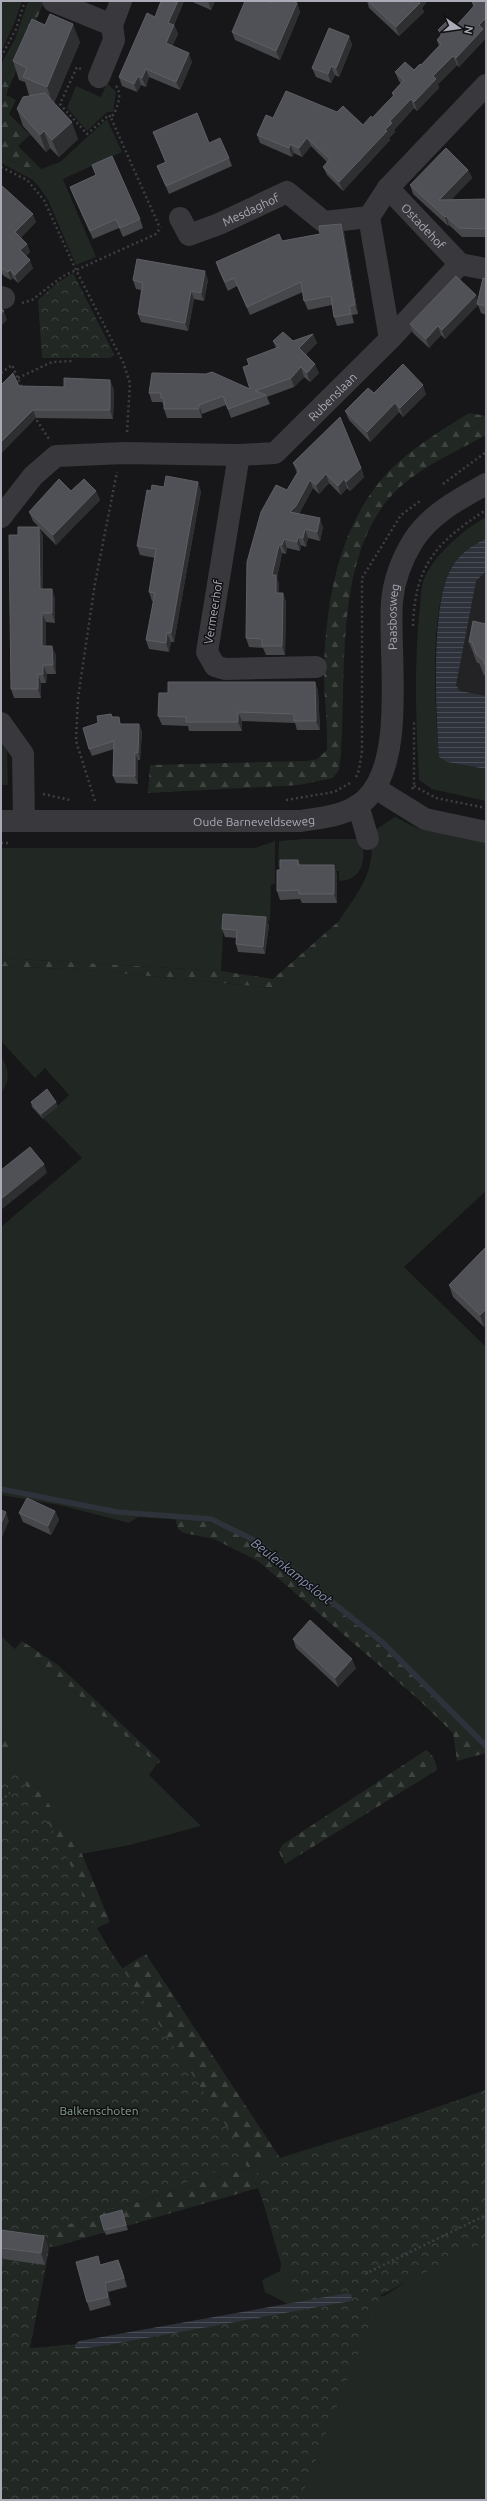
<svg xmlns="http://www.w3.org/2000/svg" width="487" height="2501" font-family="Ubuntu,sans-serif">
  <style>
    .built { fill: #232325 }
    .grass { fill: #212823 }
    .forest { fill: url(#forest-firs) }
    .park { fill: url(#park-crowns) }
    .water { fill: url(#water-rules) }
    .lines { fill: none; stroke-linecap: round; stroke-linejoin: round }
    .stream { stroke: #2e323b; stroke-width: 5.5 }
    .path { stroke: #3e3e44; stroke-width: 2.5; stroke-dasharray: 2 3; stroke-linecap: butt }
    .minor { stroke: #38383d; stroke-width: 22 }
    .wall { fill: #46474a }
    .shaded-wall { fill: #2e2f31 }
    .building { fill: #505156; stroke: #5e5f65 }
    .labels { text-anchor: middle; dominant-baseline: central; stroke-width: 3; stroke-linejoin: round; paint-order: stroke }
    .street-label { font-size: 12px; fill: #aaabb7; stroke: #121113 }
    .park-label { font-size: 12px; fill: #83a08a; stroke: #121113 }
    .water-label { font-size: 13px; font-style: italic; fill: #8492ae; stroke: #121113 }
  </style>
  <defs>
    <pattern id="forest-firs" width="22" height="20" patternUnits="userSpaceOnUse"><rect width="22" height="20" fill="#212823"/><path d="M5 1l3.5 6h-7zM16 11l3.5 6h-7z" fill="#3f4441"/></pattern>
    <pattern id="park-crowns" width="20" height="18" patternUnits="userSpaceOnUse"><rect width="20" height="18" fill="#212823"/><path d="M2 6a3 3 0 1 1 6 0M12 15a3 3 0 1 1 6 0" fill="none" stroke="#3f4441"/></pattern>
    <pattern id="water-rules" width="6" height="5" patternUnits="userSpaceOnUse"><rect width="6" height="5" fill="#2e323b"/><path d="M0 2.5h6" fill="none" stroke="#4a4d55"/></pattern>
  </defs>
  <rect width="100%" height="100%" fill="#171618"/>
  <path class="built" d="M486,568V699L455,693L452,678L476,574Z"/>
  <path class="grass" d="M1,1H22L14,24L1,52Z
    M28,1H36L23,41L1,89V64L15,39Z
    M107,83L116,92L113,112H107L87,131L67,108L76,86L101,97Z
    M107,119L122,152L63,179L96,257L76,265L48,200L39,187L33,180L1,163V155L33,172L60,162Z
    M486,517V538C473,545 457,556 450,570C429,613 435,708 439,757L447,762L486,769V801L432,789L419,780C416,725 414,670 419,615C421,605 420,592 423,582C432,556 463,530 486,517Z
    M1,733L7,748L8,785H1Z
    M395,817L419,829L486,840V1191L404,1267L486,1347V1749L406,1668L280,1559L228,1527L213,1522L138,1517L129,1523L59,1505L1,1495V1227L82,1158L44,1119L69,1095L45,1068L35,1078L1,1041V966L87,970L273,988L347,926L339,921C361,887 374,876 372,832Z
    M305,839H362C366,860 363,880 339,881V871H303V867H278L279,841Z
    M275,841V884L271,885L270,921L224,919L221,971L1,958V848H255Z
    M1,1057C9,1067 11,1082 1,1092Z
    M1,1636L15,1649L49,1669L157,1764L149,1775L201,1826L130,1845L82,1854L25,1769L14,1774L95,1929L140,1996L248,2168L388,2124L486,2090V2204L348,2293L288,2304L265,2292L262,2280L280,2271L281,2264L260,2192L248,2168L64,2225L1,2180V1754L17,1744L1,1727Z
    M486,2240V2500H1V2392L352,2298L384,2296L409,2280Z"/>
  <path class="forest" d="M36,1H44L6,95L16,100L9,114L30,135L18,146L42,170L33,172L1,155V89L23,41Z
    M469,413L486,416V435C457,451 425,465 400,487C333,548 347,671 341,754L339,770L333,778L299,785L148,793L150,765L307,761L317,759L327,750C328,724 324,699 324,674C325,602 339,521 392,468C415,446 442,430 469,413Z
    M339,921L348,926L273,988L87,970L1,966V958L221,971L273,979Z
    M175,1519H198L228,1527L279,1559L406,1668L486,1749V1753L457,1761L453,1733L417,1698L258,1561L214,1539L184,1533L178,1529Z
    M22,1641L58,1665L161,1761L157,1764L49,1669L15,1649Z
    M1,1727L17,1744L2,1755L1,1754Z
    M426,1750C432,1753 437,1763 437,1770L285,1864L279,1852L282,1845Z
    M25,1768L82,1854L110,1922L95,1929L14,1774Z
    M146,1954L280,2158L248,2168L258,2188L54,2247L1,2239V2180L64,2225L248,2168L121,1969Z"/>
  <path class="park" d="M73,273L114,354L110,358H42L38,300L56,284Z
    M16,1768L55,1834L76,1876L90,1916L110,1950L249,2160L53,2230L30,2348L102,2342L301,2306L253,2174L486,2090V2241L381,2295L300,2500H1V1780Z"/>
  <path class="water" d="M486,538V571L476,581L456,685L460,691L486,696V769L447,762L439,757C436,714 430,602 452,567C460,553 472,546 486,538Z
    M348,2293L352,2295L351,2301L102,2346L78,2349L75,2348V2345L79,2341Z"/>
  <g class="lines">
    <path class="stream" d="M1,1489L117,1512L211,1519L256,1541L382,1642L486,1746"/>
    <path class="path" d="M1,57L16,29L25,1
      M81,69L77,67L60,104L87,134L109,115L111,118
      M116,86C123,94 117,110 111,118L160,228
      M1,167L27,180L44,200L76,270L123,362L130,383L127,433
      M22,303L32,300L63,276L156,234L161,227
      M1,373L12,365L22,388
      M18,378L52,362L73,361
      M34,416L49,439
      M443,484L486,452
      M413,626C415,564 437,542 486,510
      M356,777L359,770L362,751V578L401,515L420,501
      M414,786L436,798L486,808
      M412,789L414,786V721
      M43,794L70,800
      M286,800L334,792L352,782
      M95,801L76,741L78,698L95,583L117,472
      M1,843H8
      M1,1800L10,1793
      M365,2274L486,2215"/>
    <g class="minor">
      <path d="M53,1L112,25"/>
      <path d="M99,77L114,40L112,25L121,1"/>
      <path id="s1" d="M388,188L460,264L486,269"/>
      <path id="s2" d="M180,218L189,235L219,224L287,192L324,222L369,217"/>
      <path d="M1,297L4,298"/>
      <path d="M390,339L460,264"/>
      <path d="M239,455L207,652L215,666L225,669L316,667"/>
      <path id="s3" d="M1,517L33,476L56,456L124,453L239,455L275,453L390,339L369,217L388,188L486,85"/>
      <path d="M1,723L23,754L24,820"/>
      <path d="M375,788L425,819L486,832"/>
      <path d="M358,805L368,839"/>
      <path id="s4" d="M1,821H299C322,818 347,816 365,800C407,761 388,655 392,601C394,580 402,559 413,541C430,514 459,499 486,484"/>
    </g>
  </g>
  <path class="wall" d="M161,1H184L174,25L178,34L172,46L192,62L180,90L149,77L146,87L141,85L137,92L122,86L119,77L155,17Z
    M190,1H215L211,10Z
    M367,1H425L426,3L422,8L424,12L399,36L369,8Z
    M486,1V31L485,32L486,36V38L459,67L457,65L438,84L439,88L417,111L414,108L394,130L395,132L389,138L390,140L343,191L327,175L323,167L327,162L311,146L302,157L294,153L292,157L260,143L257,135L273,118L363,125L372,118L393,96L392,93L401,83L399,81L395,72L414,70L421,65L439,46L437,40L441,36L438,30L456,26L473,7L472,2Z
    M273,3H297L300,12L280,60L235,40L232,32Z
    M349,36L352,45L339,77L335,75L331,83L316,77L312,68Z
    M80,42L54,103L78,139L59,157L50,148L46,152L23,126L17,109L31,96L29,95L25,82L19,80L13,61Z
    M153,132L209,143L229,158L232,166L169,194L157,166L165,162Z
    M92,165L140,219L143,228L123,237L119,228L93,239L73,195L70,187L96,175Z
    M468,170L472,178L451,200L486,199V237H462L449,225L448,226L413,194L410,185Z
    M1,185L36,222L20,238L27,244L30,252L26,256L33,268L18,283L13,278L11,280L4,276L1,273Z
    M341,224L344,232L358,314L352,315L354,323L337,326L334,317L332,305L308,310L304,301L303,292L250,315L237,286L228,291L219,271L216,262L282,241L320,234Z
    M486,279V315L481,313L478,305L445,339L441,335L429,348L413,333L410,324L476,295L478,302Z
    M133,280H208L204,301L194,299L188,331L141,322L138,314L141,290L136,289Z
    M313,334L317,343L306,354L319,373L310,382L304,377L294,387L267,397L270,404L231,418L226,405L202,414V418H167L164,409V406L162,402H152L149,393L250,389L249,365L276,348L273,341H293Z
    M19,386L114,389L113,419L36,418Z
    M374,393L426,394L403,417L399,412L370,442L349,420L345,411Z
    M293,463L361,468L364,477L350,491L347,488L341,495L329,483L319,494L313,488L299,514L323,527L320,541L308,538L306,547L301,545L300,551L287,548L286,554L282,553L277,578L279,584V593H283L286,602L285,655H266L263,648L249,647L246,638L287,490L297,473Z
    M164,487L201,491L174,642H171L169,652L149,649L146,640L153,601H152L149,592L155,558L140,555L137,546L151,491Z
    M71,491H96L100,500L56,545L39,528L43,536V589L55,598V623L46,622V646L56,655V674H47L46,683H41V698H14L11,689L18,535L39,527L33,521L29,512Z
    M486,624V677L484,675L479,663H477L469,642Z
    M315,682L318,691L320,730H297L295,723L242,721V731H189L188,726L162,725L158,716L168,693Z
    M111,714L113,717L121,724H139L142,732L140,760H138V784L116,783L113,776L114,749L92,756L89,749L98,723Z
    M298,860L300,865L337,874V903H302L300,899L280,900L277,891L280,870Z
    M269,925L265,954L238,952L236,944V938L225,937L222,929Z
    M31,1102L58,1106L43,1119L32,1107Z
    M486,1247L484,1327L453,1297L449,1285Z
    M55,1511L59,1520L51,1535L23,1522L19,1513Z
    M293,1639L356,1668L338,1687L296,1648Z
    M122,2210L128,2230L106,2235L104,2230Z
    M1,2230L44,2236L48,2247L45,2265L3,2259L1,2275Z
    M101,2265L122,2269L127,2287L108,2292L111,2305L90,2311L87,2302Z"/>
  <path class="shaded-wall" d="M178,1H184L171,31L168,23Z
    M208,1H215L211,10Z
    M417,1H425L426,3L422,8L424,12L399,36L396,27Z
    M297,3L300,12L280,60L276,51Z
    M486,18V31L485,32L486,36V38L459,67L456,58L479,25Z
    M73,24L80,42L53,105L47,87Z
    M174,25L178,34L170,52L166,43Z
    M349,36L352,45L339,77L336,68Z
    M189,53L192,62L180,90L176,82Z
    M453,56L457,65L438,84L439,88L417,111L414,102L433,76Z
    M331,66L335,75L331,83L328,74Z
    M146,69L149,77L146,87L142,78Z
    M138,76L141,85L137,92L134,84Z
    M411,99L414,108L394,130L395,132L389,138L390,140L343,191L339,182L385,130L390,121Z
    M72,122L78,139L59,157L52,140Z
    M44,131L50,148L46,152L40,135Z
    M307,138L311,146L302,157L299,148Z
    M290,144L294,153L292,157L289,148Z
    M468,170L472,178L442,209L439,200Z
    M33,214L36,222L18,241L15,232Z
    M446,216L449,225L448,226L445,217Z
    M341,224L344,232L358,314L355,305Z
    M27,244L30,252L23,258L20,250Z
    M30,260L33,268L18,283L15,275Z
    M10,270L13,278L11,280L8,272Z
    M205,271L208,280L204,301L201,293Z
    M191,291L194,299L188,331L185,323Z
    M476,295L479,304H477L478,305L445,339L442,330Z
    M4,311L7,320L1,326V313Z
    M438,326L441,335L429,348L426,339Z
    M313,334L317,343L303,357L299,348Z
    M315,364L319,373L310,382L307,373Z
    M301,367L304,377L294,387L291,378Z
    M110,380L114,389L113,419L110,410Z
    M423,385L426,394L403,417L400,408Z
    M395,403L399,412L370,442L367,432Z
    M199,405L202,414V418L199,409Z
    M33,410L36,418L1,454V442Z
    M361,468L364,477L350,491L346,482Z
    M326,474L329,483L319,494L316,485Z
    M344,479L347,488L341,495L338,486Z
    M310,480L313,488L299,514L290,512Z
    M198,482L201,491L174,642L171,633Z
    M96,491L100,500L56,545L53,535Z
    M320,518L323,527L320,541L317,532Z
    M39,527L43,536V598L40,589Z
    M305,529L308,538L306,547L303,538Z
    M298,537L301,545L300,551L297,542Z
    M284,539L287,548L286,554L282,545Z
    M279,545L282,553L277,578L279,584V601L276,593L272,575Z
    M52,589L55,598V623L52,613Z
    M283,593L286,602L285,655L282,646Z
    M42,613L46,622V655L42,646Z
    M167,633L171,642L169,652L166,643Z
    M52,646L56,655V674L53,665Z
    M43,665L47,674L46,683L43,674Z
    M38,674L41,683V698L38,689Z
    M315,682L318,691L320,730L316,721Z
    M238,712L242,721V731L238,722Z
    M139,724L142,732L140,760L138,753Z
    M135,752L138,760V784L135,776Z
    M334,865L337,874V903L334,894Z
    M266,917L269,925L265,954L263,947Z
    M56,1102L58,1106L43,1119L41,1114Z
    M44,1164L47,1173L1,1210V1199Z
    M486,1309V1325L484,1327L480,1315Z
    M55,1511L59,1520L51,1535L48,1526Z
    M6,1512L9,1521L1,1540V1524Z
    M352,1659L356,1668L338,1687L335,1678Z
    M44,2236L48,2247L45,2265L41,2253Z
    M1,2253L3,2259L1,2275Z
    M118,2260L122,2269L127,2287Z
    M105,2283L108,2292L111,2305L108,2297Z"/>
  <path class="building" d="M161,1H178L168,23L174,25L166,43L189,53L176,82L146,69L142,78L138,76L134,84L119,77L147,13L155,17Z
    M245,1H267L273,3L274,1H292L297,3L276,51L232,32Z
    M368,1H418L420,3L396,27Z
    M473,1H486V18L479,25L483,29L456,58L453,56L433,76L436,79L414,102L411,99L390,121L392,123L385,130L387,131L339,182L323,167L330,159L307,138L299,148L290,144L289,148L257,135L266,115L273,118L286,91L337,112L343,106L363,125L371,116L372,118L394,95L392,93L404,80L395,72L405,62L414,70L420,64L421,65L441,44L437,40L442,34L438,30L449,19L456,26L475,5L472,2Z
    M50,14L73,24L47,87L23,77L27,68L13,61L32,19L45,25Z
    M329,28L349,36L336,68L331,66L328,74L312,68Z
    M45,93L72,122L52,140L44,131L40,135L17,109L23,97Z
    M197,113L209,143L220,138L229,158L166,186L157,166L166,162L153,132Z
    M446,148L468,170L439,200L486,199V229L459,228L446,216L445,217L410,185Z
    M112,156L140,219L120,228L116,219L90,231L70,187L96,175L92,165Z
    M1,185L33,214L15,232L27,244L20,250L30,260L15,275L10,270L8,272L1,268Z
    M341,224L355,305L349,306L351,314L334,317L331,296L304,301L301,282L247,307L234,278L225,282L216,262L279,234L282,241L320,234L319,226Z
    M137,259L205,271L201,293L191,291L185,323L138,314L143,283L133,280Z
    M456,276L476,295L442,330L438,326L426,339L410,324Z
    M483,278L486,279V306L477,304Z
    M1,308L4,311L1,313Z
    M283,332L293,341L313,334L299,348L315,364L307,373L301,367L291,378L255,391L266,395L228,409L223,396L199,405V409H164V398H161V393H149L152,373L206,374L212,372L250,389L243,367L249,365L247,359L279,347L273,341Z
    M403,364L423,385L400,408L395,403L367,432L345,411L368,388L374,393Z
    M13,373L19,386L64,387V378L110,380V410H33L1,442V385Z
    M340,417L361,468L346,482L344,479L338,486L326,474L316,485L310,480L296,506L290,512L320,518L317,532L305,529L303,538L298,537L297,542L284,539L282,545H279L272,575H276V593H283L282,646H262V639L246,638L247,562L261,512L276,485L287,490L299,470L293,463Z
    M166,476L198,482L171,633H167L166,643L146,640L155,593L149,592L156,549L137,546L147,490L151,491L152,485L164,487Z
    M59,479L71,491L84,479L96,491L53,535L29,512Z
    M18,527H39L40,589H52V613H42V646H52L53,665H43V674H38V689H11L9,535H18Z
    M473,621L486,624V664H484V661L476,654L472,642H469Z
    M168,682H315L316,721H294V714L238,712V722H186V717L158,716L159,693H168Z
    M111,714L112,717H119L120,724H139L138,753L135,752V776H113L114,741L89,749L83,728L98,723L97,716Z
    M280,860H298V865H334V894H299V890L277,891V870H280Z
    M223,914L266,917L263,947L236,944L237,930L222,929Z
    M47,1089L56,1102L41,1114L31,1102Z
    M30,1147L44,1164L1,1199V1170Z
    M486,1247V1309L480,1315L449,1285Z
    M27,1498L55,1511L48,1526L19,1513Z
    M1,1510L6,1512L1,1524Z
    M310,1620L352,1659L335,1678L293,1639Z
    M122,2210L126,2225L104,2230L100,2216Z
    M1,2230L44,2236L41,2253L1,2248Z
    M98,2256L100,2265L118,2260L124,2278L105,2283L108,2297L87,2302L76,2262Z"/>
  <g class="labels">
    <g class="street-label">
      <text stroke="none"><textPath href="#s2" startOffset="86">Mesdaghof</textPath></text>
      <text stroke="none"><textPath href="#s1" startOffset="52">Ostadehof</textPath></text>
      <text stroke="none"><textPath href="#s3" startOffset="382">Rubenslaan</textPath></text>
      <text transform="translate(213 612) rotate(-81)">Vermeerhof</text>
      <text stroke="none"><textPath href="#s4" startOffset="558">Paasbosweg</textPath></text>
      <text stroke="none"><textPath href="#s4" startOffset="253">Oude Barneveldseweg</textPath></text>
    </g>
    <g class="park-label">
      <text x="99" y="2110">Balkenschoten</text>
    </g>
    <g class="water-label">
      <text transform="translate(292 1571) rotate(38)">Beulenkampsloot</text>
    </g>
  </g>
  <rect width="487" height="2501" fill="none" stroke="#aaabb7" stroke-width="4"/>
  <g transform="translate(459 28) rotate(103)" stroke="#121113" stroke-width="3" paint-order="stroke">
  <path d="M0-3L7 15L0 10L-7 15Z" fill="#aaabb7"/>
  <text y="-6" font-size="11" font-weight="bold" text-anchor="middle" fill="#aaabb7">N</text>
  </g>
</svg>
